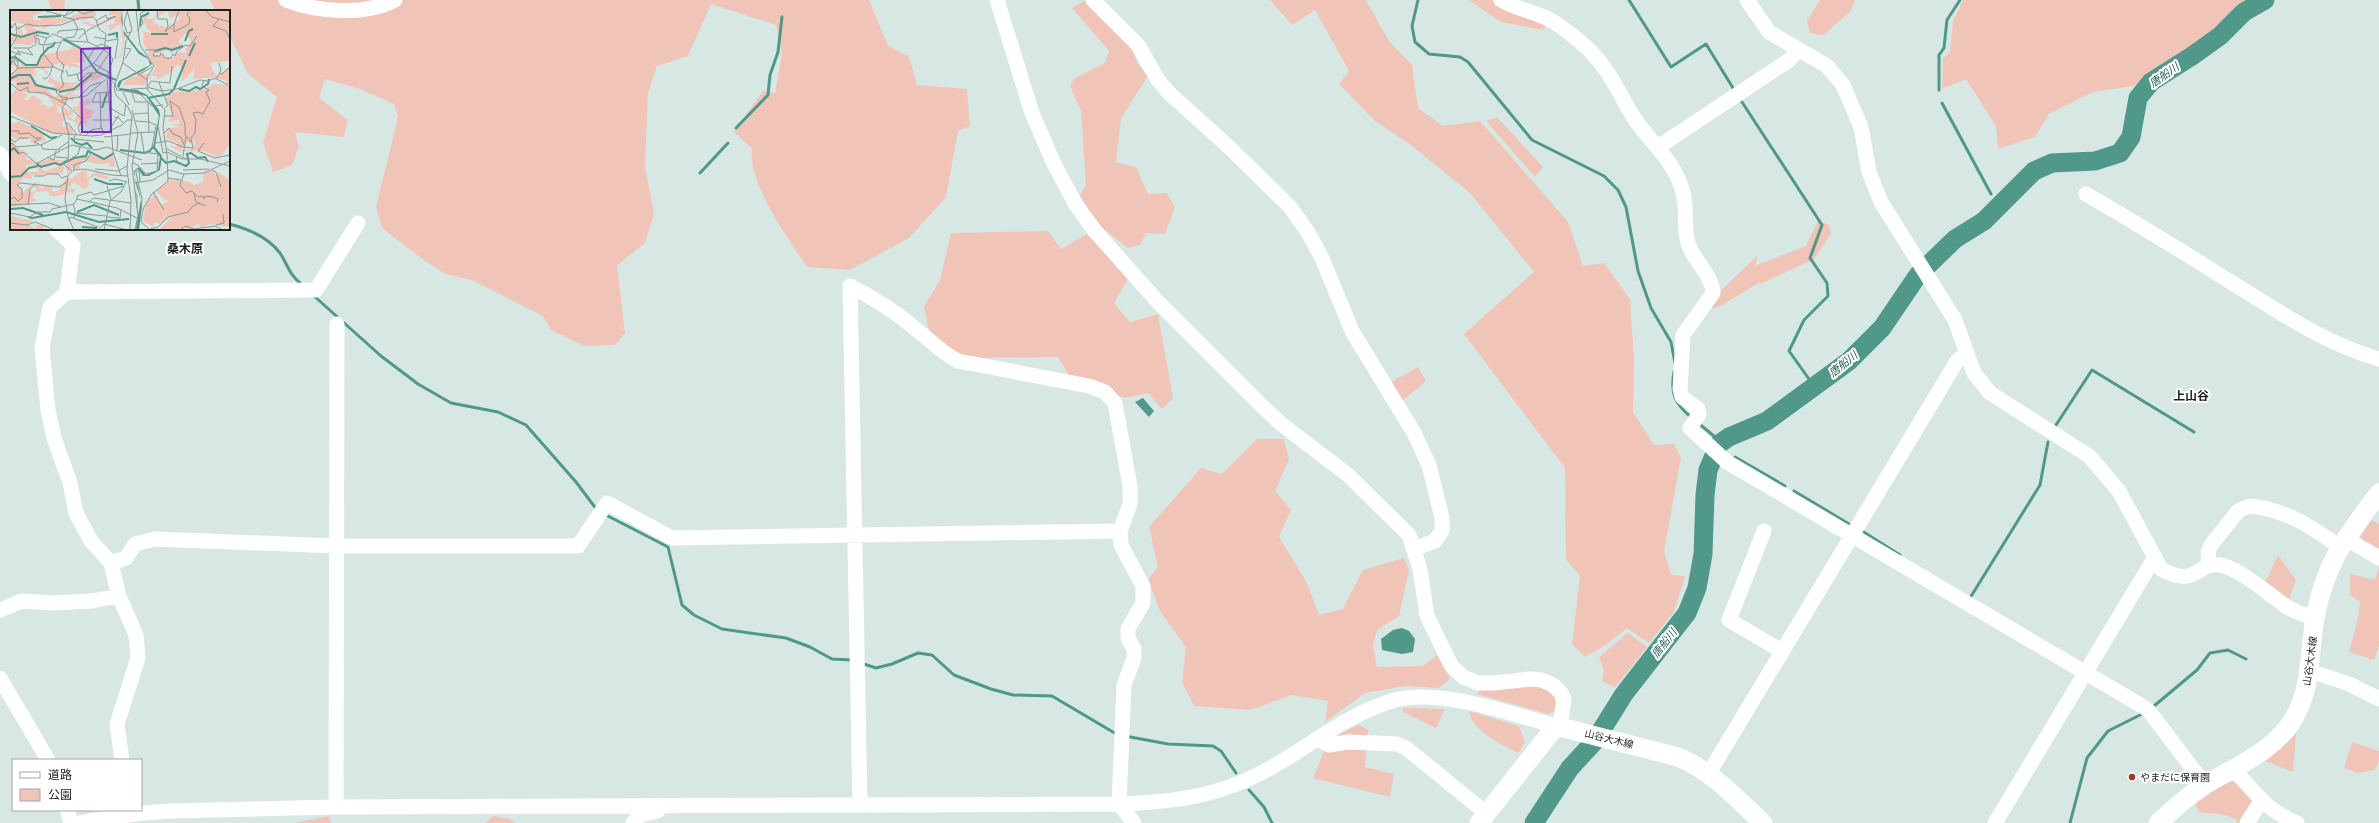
<svg xmlns="http://www.w3.org/2000/svg" width="2379" height="823" font-family="Ubuntu,'Noto Sans JP',sans-serif">
  <style>
    .green { fill: #f1c4b8 }
    .water { fill: #50988a }
    .lines { fill: none; stroke-linecap: round; stroke-linejoin: round }
    .stream { stroke: #50988a; stroke-width: 3 }
    .river { stroke: #50988a; stroke-width: 19 }
    .minor { stroke: #fff; stroke-width: 15 }
    .major { stroke: #fff; stroke-width: 19 }
    .poi-dot { fill: #a1381e; stroke: #fff; stroke-width: 1.5 }
    .labels { text-anchor: middle; dominant-baseline: central; stroke-width: 4; stroke-linejoin: round; paint-order: stroke }
    .street-label { font-size: 10px; fill: #1b211f; stroke: #fff }
    .poi-label { font-size: 10px; fill: #1b211f; stroke: #fff; text-anchor: start }
    .water-label { font-size: 11px; font-style: italic; fill: #235e53; stroke: #fff }
    .quarter-label { font-size: 12px; font-weight: bold; fill: #1b211f; stroke: #fff }
    .inset-river { fill: none; stroke: #50988a; stroke-width: 2 }
    .inset-road { fill: none; stroke: #8c9895; stroke-width: 1 }
    .view { fill: #7b2cbf; fill-opacity: 0.15; stroke: #7b2cbf; stroke-width: 2 }
    .inset-edge { fill: none; stroke: #1b211f; stroke-width: 2 }
  </style>
  <rect width="100%" height="100%" fill="#d7e8e4"/>
  <path class="green" d="M48,0H65L64,11H52Z
    M210,0H869L888,46L909,57L917,85L967,89L970,126L958,131L946,197L909,238L850,270L807,267C788,238 748,184 752,149L734,132L763,91L775,93L782,54L776,25L711,4L688,56L657,66L648,93L645,167L654,214L645,243L617,265L625,333L615,345L584,346L551,330L543,316L472,280L445,274L421,258L382,228L376,207L398,117L394,104L360,89L325,79L319,98L348,120L344,137L295,132L299,147L292,165L273,172L263,143L277,97L248,74L229,34V11H216Z
    M1086,0L1133,50L1137,63L1148,76L1121,118L1116,162L1136,167L1148,194L1167,193L1175,207L1165,234L1146,233L1140,245L1128,248L1096,223L1080,195L1086,185L1081,111L1070,86L1075,78L1105,63L1109,51L1072,8Z
    M1270,0H1366L1389,41L1412,65L1418,108L1443,126L1480,121L1568,222L1583,266L1604,263L1630,299L1634,358L1633,412L1654,445L1674,444L1681,458L1664,551L1671,575L1685,576L1674,612L1649,643L1627,628L1604,646L1585,657L1572,644L1580,576L1566,559L1565,468L1464,334L1534,272L1470,193L1411,145L1375,121L1339,84L1349,71L1315,10L1292,25Z
    M1469,0H1495L1548,23L1543,30L1501,22Z
    M1820,0H1855L1850,12L1823,35L1810,33L1807,21Z
    M1963,0H2250L2186,56L2133,86L2093,92L2049,114L2035,137L1998,149L1996,126L1966,79L1942,89L1943,58L1950,52L1953,21Z
    M1497,117L1543,167L1535,177L1486,121Z
    M1818,221L1829,225L1831,234L1814,259L1760,284V282L1721,306L1712,308L1711,300L1758,255L1755,266L1806,246Z
    M1048,231L1061,249L1087,234L1128,279L1114,303L1130,322L1158,314L1173,398L1162,409L1148,393L1124,398L1070,377L1058,357L952,358L930,335L924,307L940,280L951,233Z
    M1418,367L1426,381L1401,402L1390,383Z
    M1257,439H1284L1289,459L1275,491L1291,510L1279,537L1307,583L1319,615L1343,609L1363,570L1404,558L1409,571L1399,616L1377,630L1373,646L1377,667L1423,666L1437,655L1450,679L1438,688L1405,686L1365,693L1325,722L1328,701L1292,695L1250,710L1194,706L1182,682L1186,647L1160,611L1148,580L1158,567L1149,527L1201,468L1222,474Z
    M2372,520L2379,524V554L2357,542Z
    M2278,555L2296,580L2288,602L2264,585Z
    M2379,568V646L2374,660L2349,652L2358,619L2360,602L2350,595V574L2375,580Z
    M1628,633L1647,647L1615,687L1602,681L1604,671L1599,657Z
    M1534,686L1545,689L1555,698L1556,710L1548,714L1477,694L1481,689Z
    M1403,708L1445,709L1436,728L1403,712Z
    M1469,711L1519,726L1525,742L1518,753C1502,744 1471,731 1469,711Z
    M1358,725L1369,730L1366,738L1337,740V735Z
    M2296,734L2293,772L2265,761Z
    M2352,742L2379,751V761L2375,770L2358,773L2344,768Z
    M1366,748L1365,767L1394,774L1390,797L1313,778L1324,751Z
    M2223,781L2238,782L2255,801L2244,823H2236L2237,820C2225,813 2213,814 2199,812L2195,802C2208,796 2212,789 2223,781Z
    M329,816L331,823H295Z
    M493,816L510,819L516,823H485Z"/>
  <path class="water" d="M1143,398L1154,411L1149,417L1135,402Z
    M1402,628L1409,631L1415,639L1413,652L1402,654L1382,650L1381,639L1393,630Z"/>
  <g class="lines">
    <path class="stream" d="M138,0L139,11
      M1418,0L1412,26L1415,42L1429,54L1460,57L1468,62L1532,140L1604,176L1618,190L1626,207L1638,271L1651,308L1671,342L1675,363
      M1629,0L1671,67L1706,44L1733,88
      M1939,90V55L1944,48L1947,20L1960,0
      M1742,102L1822,225L1810,258L1827,283L1828,296L1804,320L1789,351L1809,379V388
      M1942,103L1991,194
      M736,128L768,95L770,75L778,52L782,17
      M700,173L728,143
      M229,224C249,229 268,237 280,253C288,265 288,273 301,284
      M314,296L381,356L418,384L451,403L498,412L526,425L576,482L597,510
      M1674,372C1670,394 1675,404 1692,418
      M1698,423L1714,436L1719,444
      M2056,425L2092,370L2194,432
      M1735,457L1785,486
      M1794,491L1849,524
      M604,514L668,547L682,605L694,615L722,629L786,638L810,647L832,659L852,660
      M1862,531L1900,555
      M1968,597L1970,598L2040,485L2048,442
      M861,663L876,668L892,664L918,653L932,655L954,675L991,689L1013,695L1052,696L1118,735
      M2154,706L2197,670L2210,653L2228,650L2246,659
      M1125,736L1168,744L1213,746L1221,751L1236,773
      M1249,790L1264,807L1272,823
      M2070,823L2087,758L2108,731L2144,713"/>
    <path class="river" d="M1534,823L1570,768L1594,742L1624,694L1687,613L1697,588L1703,554L1705,495L1708,470L1719,444L1729,437L1767,421L1849,361L1882,328L1918,275L1955,239L1984,221L2034,171L2052,163L2095,161L2120,153L2131,137L2138,98L2151,82L2192,56L2220,36L2244,12L2265,0"/>
    <path class="minor" d="M286,0C317,12 364,16 395,0
      M1093,0L1138,45L1158,80L1169,93L1230,148L1290,207L1307,231L1321,256L1352,331L1414,433L1429,465L1442,518V531L1435,541L1414,549
      M1501,0C1518,10 1538,12 1554,22C1572,34 1593,51 1605,69C1617,85 1625,105 1636,121C1652,143 1674,162 1682,189C1688,206 1683,225 1688,243C1693,261 1712,274 1713,293L1683,335L1680,389L1682,397L1698,409L1699,414L1690,428L1727,462L2142,706L2149,711L2205,785
      M1747,0L1769,32L1827,66L1843,85L1861,127L1869,172L1881,202L1955,320L1974,373L1990,393L2089,456L2119,491L2161,569C2197,589 2195,562 2220,565C2239,568 2270,595 2287,607C2296,612 2306,615 2315,619
      M1658,147L1788,61L1798,50
      M0,154L11,174
      M2086,194C2134,222 2182,251 2229,281C2279,311 2322,343 2379,359
      M67,292L316,290L358,223
      M1764,531L1729,620L1782,651
      M2345,538L2379,558
      M111,563L126,558L135,544L155,539L337,546H578L607,503L672,538L1120,531
      M2209,566L2208,552L2211,545L2238,511L2249,506C2285,509 2312,527 2340,547
      M119,596L136,635L138,658L117,724L122,760
      M0,610L22,601L52,603L92,601L119,596L111,563L91,541L76,513L70,483L54,438L48,410L42,348L50,307L67,292L73,245L56,229
      M2310,671L2349,684L2379,699
      M0,678L48,760
      M1318,739L1329,745L1348,742L1397,744L1406,748L1486,813
      M2233,769C2255,792 2267,811 2297,823
      M1709,773L1957,361L1966,353
      M860,805L850,286C874,298 896,312 917,330C931,341 942,353 958,361L1089,386L1105,392L1115,403L1130,486V504L1120,531L1121,545L1143,586V603L1128,629V638L1134,649V658L1124,685L1119,804L1134,823
      M336,807L337,324
      M67,810L71,823
      M79,823L134,814L170,811L336,807L1119,804C1173,802 1217,797 1265,771C1308,748 1348,713 1395,700C1440,688 1511,714 1556,726L1561,719L1564,700L1561,693L1553,685L1542,680L1530,679L1494,683H1478L1463,677L1451,665L1427,616L1420,569L1409,535L1348,475L1280,423L1261,405L1157,301L1095,231L1076,205L1054,164L1032,113L997,0
      M633,823L640,815L658,811
      M1995,823L2155,557
      M2247,823L2261,801"/>
    <path class="major" d="M1479,823L1556,726L1678,757C1712,771 1736,798 1763,823
      M2158,823C2173,809 2188,796 2205,785C2236,766 2275,751 2294,718C2312,687 2309,652 2315,618C2325,563 2346,537 2379,493"/>
  </g>
  <circle class="poi-dot" cx="2132" cy="777" r="4"/>
  <g class="labels">
    <g class="street-label">
      <text transform="translate(2310 661) rotate(-82)">山谷大木線</text>
      <text transform="translate(1609 739) rotate(14)">山谷大木線</text>
    </g>
    <g class="poi-label">
      <text x="2140" y="777">やまだに保育園</text>
    </g>
    <g class="water-label">
      <text transform="translate(2164 75) rotate(-35)">唐船川</text>
      <text transform="translate(1843 364) rotate(-39)">唐船川</text>
      <text transform="translate(1664 643) rotate(-52)">唐船川</text>
    </g>
    <g class="quarter-label">
      <text x="185" y="248">桑木原</text>
      <text x="2191" y="395">上山谷</text>
    </g>
  </g>
  <g transform="translate(10 10)">
    <rect width="220" height="220" fill="#d7e8e4"/>
    <path d="M0,0H32L33,2L26,4L23,8L24,10H30L34,6L56,9L75,0H86V6L74,10H57L54,13H47L33,19L29,12V16L22,18L31,21L25,32L20,35L7,34L2,37L6,33L0,30L3,26L1,25V22L4,26L8,24L7,16L11,17L13,26L17,22L14,14L0,11ZM97,0H112L111,16L115,26L112,45L110,48H107L111,44L113,32L110,14L99,21V17L96,16L105,13L104,8L89,16H81L73,13V11L85,15L108,5H98L101,2ZM151,0H220V51L200,53L204,63L208,66L220,56V133L212,145L207,147L194,141H169L158,135L166,137L168,133L156,128L157,118L170,117L161,114H169V110L158,112L162,105L156,89L163,82L192,80L204,74L216,75L218,72L206,67L183,69L185,59L171,72L173,57L166,55L163,61L147,70V66H142L137,72L146,57L137,44L139,41L133,33L134,23L131,21L142,23L137,19L133,8L137,3L135,1H139L137,9H142ZM158,1L159,8L169,6L170,9L156,18L151,15L148,18V14L144,13L145,8ZM175,24L180,29V34L175,39L177,43L169,42L163,48L155,47L154,43L150,46L142,44L146,39H149L145,42L148,44L158,39L162,45L163,42L174,35L168,32ZM176,131L180,134L185,131V135L179,140H171ZM62,36L70,39L76,52L59,53L66,54L72,59L62,56L59,59V55L53,56L49,53L33,59L38,61L36,66L35,61L28,58L24,59L27,66L20,64H17L15,65L24,67L26,75L36,77L44,87L48,85L47,82L54,85L63,79L48,82L43,80L40,78L45,75L35,71L37,72L40,66L45,71L63,73L65,71H67L63,76L69,72H70L65,80L82,65L91,63L95,65L83,71L81,69L69,80L59,84L69,85L64,87L63,92L58,87L52,98L47,96V102L52,103L53,98H57L59,103L60,98L63,103L59,107L64,110L69,103L63,99V96L68,97V92L79,89L81,94L72,97L84,101L80,109H76L78,113L71,116L67,114L64,117L66,112L59,110L55,105L52,117H56L55,112L62,119L63,124L40,123L0,101V91L3,94L0,87L6,79L5,70L0,72L2,69L0,63L5,62L6,56L2,55L0,60V48L10,51L5,53L10,58L12,53L15,56L23,57L21,56H27L33,45L61,39ZM22,81L37,86L44,95L39,98L34,94L30,95L33,91L22,85L18,90H14L18,84L11,83ZM134,60L133,65L139,63L135,75H112L118,68L130,65H121ZM0,111L4,114L8,111L22,117L34,125L35,131L21,133V129H6L0,125ZM0,128L8,138L20,144L14,143L17,150L21,149L26,155H16L17,162H29L27,154L39,149L57,151L32,157V160L36,161L52,155L55,158L51,164L21,165V169L13,168L8,174L13,182L20,176L19,182L25,181L22,188L27,190L11,196H0ZM103,144L105,157L99,156L100,153L86,154L73,150L69,159L62,158L57,165L56,154L63,147L70,149L82,145L95,150ZM73,160L77,161V169L85,162L98,166L99,170L84,166L80,168L77,178L74,179L64,172L58,179H65L64,183L58,182L49,186H40L38,181L26,182V178H22L25,173L30,174L29,177L33,179L35,175L43,177L42,182L50,180L49,177L58,167L61,169ZM197,161H204L206,166L208,162L220,170V217L200,214L192,218L188,213L183,218L149,220L164,205L150,214L144,212L143,217L133,211L136,192L146,184L151,195L158,192L155,189L153,191V188L146,181L159,170L177,171L184,175L193,172L194,164ZM0,206L24,211L18,214L24,218H27L25,215L35,216L33,217V220H0Z" fill="#f1c4b8" fill-rule="evenodd"/>
    <path d="M112,0L113,20L129,41L137,47L142,54L134,60L112,71L109,78L127,80L137,85L149,100L150,105L145,137L152,146L150,160L139,166H133L128,159L125,162V168L128,176L132,195L129,220H126L127,211L131,190L126,174L124,161L129,157L136,165L148,160L150,147L143,138L149,106L136,86L110,80L107,76L109,71L140,55L138,49L129,44L114,24L111,10Z" fill="#50988a"/>
    <path class="inset-river" d="M28,7L51,6M130,16L131,7L139,3M1,24L11,27L28,22L39,24M141,24H158M98,25L107,23V28M53,29L70,38L87,62L106,70M175,31L179,21L183,19M145,41L155,38L162,40L173,36M179,46L185,33M0,48L5,47L16,55H27L31,46L38,38L43,36L45,32M0,69L8,65H20L26,75L47,80M7,74L19,73M164,79L176,50M169,79L179,81L186,77L190,79L198,74L199,69M49,82L64,79L82,64M138,88L159,84L164,79M92,98L97,83M21,116L41,128L47,127M61,128L66,133L72,135L77,133L82,138M110,140L135,143L140,141L144,136M0,141L4,138L9,144M151,148L156,153L164,151L176,156L179,153L177,144L181,143L188,148L195,147L198,152M26,153L31,157L45,153L50,155L64,148L76,146L78,141L94,149L104,143M0,167L11,166L19,158L28,156M84,169L98,174H113M0,199L13,198L33,205M67,202L84,195L109,205M18,207L22,208L56,202L89,212L119,209M72,217L87,218"/>
    <path class="inset-road" d="M60,0L53,7L63,9L68,19L64,27L56,28L51,32L47,41V48L54,55L51,67L54,75L46,82L51,87L58,88L52,99L59,125L58,149L52,153L62,161M66,0L74,4L86,0M117,0L122,20L116,31L113,52L104,77L106,85L118,97L122,106L117,159L121,190L120,220M126,0L130,35L144,56L137,68V79L155,100L153,118L157,144L158,171L141,185L133,199L131,212L140,220M147,0L148,9H157L158,16L155,22L164,14V22L179,14L180,9L177,4L180,0M195,0L202,7L220,12M36,1L55,6L66,0M117,2L114,13L117,23L121,22M209,9L203,16L216,21L220,29M0,12L2,18L5,13L7,19L17,14L27,16L51,15L69,8L83,7L86,10L89,19L96,24L94,41M164,14L169,0M127,21L133,13L130,4L136,0M47,24L49,21L74,19L78,32M84,27L96,29M26,29L24,27L26,25L37,28M68,29L78,20L106,6L97,9L96,5L86,11M96,31L108,29L105,49M33,35L34,45L44,57L54,62M35,35L51,32M86,37L91,34L102,38M0,38L7,27L6,18M3,38H19M115,38L121,39L115,49M135,40H145L143,46H150L151,43L155,48H161L163,44L165,46L167,41L176,35L180,36L187,26M0,41L11,45L7,41L23,45L18,39L26,34V28L29,29V34L34,35L36,29L43,24L60,31L78,32L96,41L103,49L97,67L105,74L107,80L129,83L142,96L153,95M78,49L85,37M83,53L98,62M113,53L137,70M0,55L3,50L7,57M8,58L43,57M56,60L58,66L68,64L84,53L93,41M210,63L212,64L220,57M67,64L69,71L78,63H86L98,45M128,65L142,57M0,66L8,58V52L3,47L7,44M97,67L103,142L111,166M33,68L36,69L40,64L43,55M205,68L218,75M0,73L10,81L18,77V82L34,83L56,94L72,109L68,118L71,125M137,74L140,78L152,81L158,95L155,98M139,75L141,71L149,72M152,81L167,79L190,70L197,71L207,68L211,60L209,53M152,81L149,72L160,73L162,56M113,82L119,95M90,83L91,117L94,123M68,88L80,76L91,72M51,90L76,86L95,70M100,92H82L86,83L100,82M138,92H125L121,79L139,78M138,92L139,122M100,98L114,106L116,94M122,100L128,123L122,156L128,206L125,220M124,104L138,103M0,106L43,123L82,126L91,125L112,115L117,110H123M154,106H163L160,91L169,97L175,114V125L181,132M104,107L109,108L114,114M83,110H100M126,111L139,112L148,116M55,113L59,114L67,125M148,116L153,143L157,142M101,117L109,105M0,121H9V124L19,123L25,128H31L24,132M121,123L145,122M131,123L134,142M154,123L159,118L163,124L171,127L174,135M65,125L64,129L94,132M76,125L81,120L92,118M94,127L121,124M0,128L5,132L10,128H18M24,132L31,135L52,125M146,133L158,131L173,137L183,138L181,128L185,123L186,110L183,103L188,102L193,104L200,91L196,82L199,80L192,76L194,70M194,133L188,141L205,148L220,145M31,135L33,139L51,140L62,135L86,140L97,137L132,150M0,136L2,133L6,137L29,135M48,139L58,132M157,139L176,149M107,140L108,125M138,142L142,137L146,116M157,142L172,149H190L220,156M8,144L13,142L26,153M167,146L166,150L173,155M173,146L176,127M37,147L44,150L46,141M46,147L58,148M58,151L68,144L70,137M122,152L129,156L136,164L147,161L148,144L133,142M26,154L50,141M131,154L149,153M131,158L126,163L132,189L131,199M85,159L108,161L117,156M64,160V155L76,151L81,143L87,145M129,160L130,172M173,160L199,159M202,160L206,162L211,177M174,164L170,175L176,183L182,181L188,187L193,186L194,189L195,186L203,187L208,189L207,192M24,166H34L37,164H48L52,168L57,166M158,168L171,170M99,171L105,169L117,172M124,173L143,170L159,160L173,164L194,163L220,151M97,176L101,189M124,181L127,185V198M143,182L154,200M184,183L186,192L196,196M0,189L4,187L8,191L12,188V179L7,175L10,173L49,177L57,172M67,190V186L81,182L84,185L114,176M79,192L84,188L121,193M63,194L65,200L64,208M0,195L39,193L51,197M18,195L20,179L25,173M0,203L20,207L27,202H40L42,199L64,194L67,189L107,198L127,208M65,203L96,206M96,207L110,208L111,200M59,210L60,207L88,217M0,213L17,215L25,212L45,220M206,215L214,213L213,204M140,219L148,217L158,207L178,202L183,196L190,193M64,220L58,207L55,189L58,165L64,160L75,159L101,165L118,166M88,220L94,214L117,220M94,220L100,191L111,182L116,172M170,220L175,216L184,219L205,216L213,220"/>
    <path class="view" d="M100,38L101,122H72L71,39Z"/>
    <rect width="220" height="220" class="inset-edge"/>
  </g>
  <rect x="12" y="759" width="130" height="52" fill="#ffffff" stroke="#a4a6a5"/>
  <rect x="20" y="772" width="20" height="6" fill="#ffffff" stroke="#a4a6a5"/>
  <text x="48" y="779" font-size="12" fill="#1b211f">道路</text>
  <rect x="20" y="789" width="20" height="12" fill="#f1c4b8" stroke="#a4a6a5"/>
  <text x="48" y="799" font-size="12" fill="#1b211f">公園</text>
</svg>
